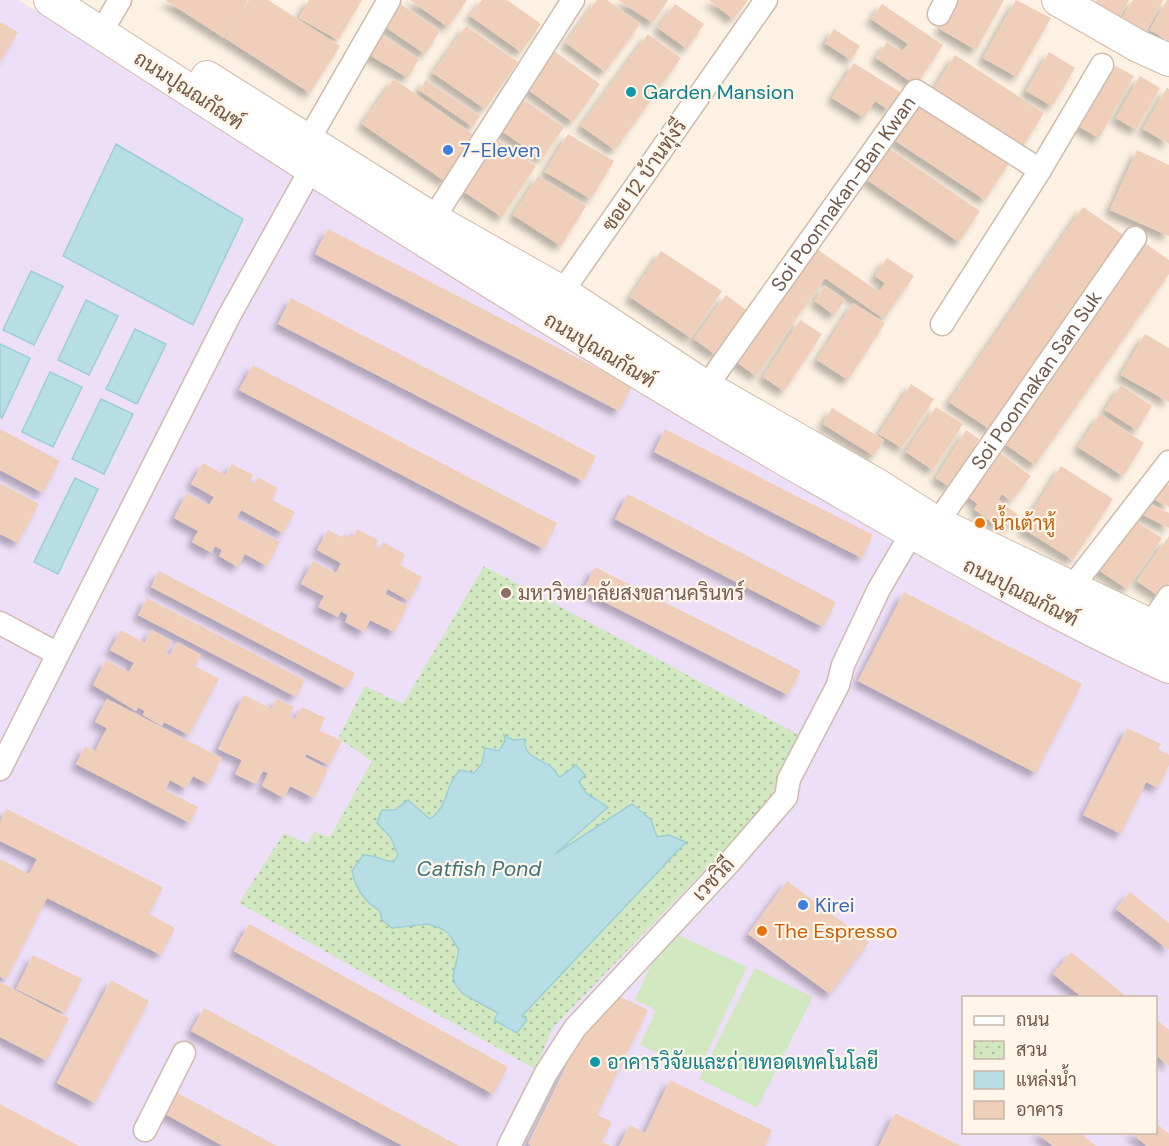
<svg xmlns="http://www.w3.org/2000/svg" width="1169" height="1146" font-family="'DM Sans',Sarabun,sans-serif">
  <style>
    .education { fill: #eedff8; fill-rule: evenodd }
    .grass { fill: #d1e8c1 }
    .park { fill: url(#park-dots) }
    .water { fill: #b7dee4; stroke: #9dced6; stroke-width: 1.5 }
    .building { fill: #f0cfba; filter: url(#shadow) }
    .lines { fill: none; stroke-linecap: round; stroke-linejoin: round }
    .street-casing { stroke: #cebbac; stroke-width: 25 }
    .secondary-casing { stroke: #d1baa9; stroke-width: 34 }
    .street { stroke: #fff; stroke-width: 22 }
    .secondary { stroke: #fff; stroke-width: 32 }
    .culture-dot { fill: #0f9aa8; stroke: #fff5e8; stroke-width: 2 }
    .shop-dot { fill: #3f7fe0; stroke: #fff5e8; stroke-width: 2 }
    .food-dot { fill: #e8710a; stroke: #fff5e8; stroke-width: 2 }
    .education-dot { fill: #8d6e63; stroke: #fff5e8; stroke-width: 2 }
    .labels { text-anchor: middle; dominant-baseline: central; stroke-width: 4.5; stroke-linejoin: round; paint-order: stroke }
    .street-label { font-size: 20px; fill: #725749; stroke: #fff5e8 }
    .culture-label { font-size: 20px; fill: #0d838f; stroke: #fff5e8; text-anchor: start }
    .shop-label { font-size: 20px; fill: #366cbe; stroke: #fff5e8; text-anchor: start }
    .food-label { font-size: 20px; fill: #c56008; stroke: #fff5e8; text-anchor: start }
    .education-label { font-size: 20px; fill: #785e54; stroke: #fff5e8; text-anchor: start }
    .water-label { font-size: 21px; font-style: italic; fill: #40757f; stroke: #fff5e8 }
  </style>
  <defs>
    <pattern id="park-dots" width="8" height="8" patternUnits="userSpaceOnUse" patternTransform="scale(1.5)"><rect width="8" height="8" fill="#d1e8c1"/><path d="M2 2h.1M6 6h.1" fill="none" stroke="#aebf9f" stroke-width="1.8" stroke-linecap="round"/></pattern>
    <filter id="shadow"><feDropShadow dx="-5.5" dy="5.5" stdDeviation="3" flood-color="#0004"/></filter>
  </defs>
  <rect width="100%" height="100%" fill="#fcf1e2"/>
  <path class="education" d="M0,0H18L855,509L1169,677V1146H0ZM964,998H1156V1132H964Z"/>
  <path class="grass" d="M667,930L747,967L698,1072L640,1045L656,1010L635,1000Z
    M755,968L813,997L757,1108L699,1079Z"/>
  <path class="park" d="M484,566L803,737L764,808L553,1028L535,1069L239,903L284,833L308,844L314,832L330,837L372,761L338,738L365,686L403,704Z"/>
  <path class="water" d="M116,144L243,219L193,325L63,256Z
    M31,271L63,286L34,345L3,330Z
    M86,300L118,316L89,375L58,360Z
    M135,329L166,344L137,404L106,389Z
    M0,344L30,358L2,418L0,417Z
    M50,372L82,387L53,447L22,432Z
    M101,399L133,414L104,474L72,459Z
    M75,478L98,489L58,574L34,562Z
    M504,735L513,740L525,739C523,757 539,758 550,766C555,769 555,774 560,777L576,765L585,775L579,782L587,794L608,807L555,854L632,804L651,820L657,837L669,835L686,842L522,1016L527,1020L517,1033L494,1020L498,1013L463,994L455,984L453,976L459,950L449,934L440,928L428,924L392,928L382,920L380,911C364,901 356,889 352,871L363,855C374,854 382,861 394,862L398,855L391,838L377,823L382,810H395L408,800L430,819C451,803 443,788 460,770L474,773L482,764L485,748L499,751L505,741Z"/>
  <path class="building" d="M165,0H248L224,38Z
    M249,0H268L340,46L310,93L225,38Z
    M309,0H362L338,40L299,18Z
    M410,0H467L448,27Z
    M482,0H507L541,24L521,52L470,16Z
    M597,0H607L640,24L605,72L566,43Z
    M618,0H668L653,23Z
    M709,0H746L748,1L733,19Z
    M957,0H1004L976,50L940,29Z
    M1016,0L1051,18L1017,77L983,58Z
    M1097,0H1129L1117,22L1093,8Z
    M1133,0H1163L1144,34L1121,20Z
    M1167,0H1169V41L1150,30Z
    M396,1L440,31L425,54L381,24Z
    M675,4L704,24L687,49L658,28Z
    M882,4L943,45L916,85L876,58L887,42L902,52L908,44L871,19Z
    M0,22L18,32L0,62Z
    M466,26L518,62L485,109L433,73Z
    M834,29L860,46L851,60L825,43Z
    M375,31L419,59L408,78L363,51Z
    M648,34L681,58L615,150L581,126Z
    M554,51L600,84L573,122L527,89Z
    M1049,52L1075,68L1052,106L1026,91Z
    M955,55L1044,113L1021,149L932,92Z
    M854,63L900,92L889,110L875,101L864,118L832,98Z
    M1112,64L1134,76L1099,138L1078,126Z
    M1140,76L1160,88L1136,130L1116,118Z
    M394,79L477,137L446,182L362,124Z
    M426,80L480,116L473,127L419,90Z
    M1167,88L1169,89V144L1143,129Z
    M521,98L564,127L542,159L499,129Z
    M918,102L1010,162L985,200L894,140Z
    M568,134L614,161L591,199L545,172Z
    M497,140L536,166L502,217L463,191Z
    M889,148L980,211L959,242L867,180Z
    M1137,150L1169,165V236L1110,210Z
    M538,176L586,206L561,246L513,215Z
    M1083,207L1125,236L991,430L949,402Z
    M328,229L632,386L619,411L315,254Z
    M1145,243L1169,260V274L1035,465L1005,444Z
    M814,247L879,292L885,283L875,276L887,258L914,276L884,319L825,278L756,376L735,361Z
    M661,251L722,291L691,338L630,297Z
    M825,286L845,300L834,315L815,301Z
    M726,295L748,311L716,355L694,339Z
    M291,298L596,456L583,481L278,324Z
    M853,303L885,323L848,380L817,360Z
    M800,320L822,334L784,391L763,377Z
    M1145,334L1169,348V402L1121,375Z
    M253,365L557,523L544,549L239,390Z
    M911,384L934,399L902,448L879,434Z
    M1121,385L1152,406L1137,430L1105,410Z
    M936,407L963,424L933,470L906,452Z
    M832,408L884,440L874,456L823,424Z
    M1100,414L1144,443L1123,476L1078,447Z
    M0,429L60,461L43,493L0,470Z
    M665,429L873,535L862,558L654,452Z
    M966,430L979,439L950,487L936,478Z
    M1000,453L1031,476L1011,501L1002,494L998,500L1018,515L1009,527L1001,522L997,526L974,509L978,504L967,496Z
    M203,463L225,475L232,464L253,475L250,481L254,484L258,477L278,488L272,500L295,512L283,533L241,510L236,519L280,542L267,566L245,554L238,567L219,556L222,550L215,546L212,553L192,542L198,531L174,518L187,493L209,505L214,497L191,484Z
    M1061,466L1113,499L1073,560L1022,528Z
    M1161,481L1169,485V507L1151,498Z
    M0,483L39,504L18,543L0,534Z
    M628,494L836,602L823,627L615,519Z
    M1143,500L1169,513V528L1137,512Z
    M1128,516L1162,538L1127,589L1094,567Z
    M357,529L378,540L375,546L380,549L383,542L405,554L400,565L422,577L409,601L388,589L385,594L408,606L394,632L370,620L364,632L345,622L348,615L341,611L338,617L318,607L324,596L301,584L313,561L336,573L341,563L317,550L328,530L342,537L344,534L352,538Z
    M1169,536V583L1160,597L1137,581Z
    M595,567L801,671L788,695L583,591Z
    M159,571L355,673L346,689L151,587Z
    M904,592L1082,684L1036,773L858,681Z
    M147,598L305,680L296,697L138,615Z
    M121,630L145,643L151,630L172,641L166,653L170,655L177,642L201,655L195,666L219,679L189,735L164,722L162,726L143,715L145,711L138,707L136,711L93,685L106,660L129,672L134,663L110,650Z
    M244,695L272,709L277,699L294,707L290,717L295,719L302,707L325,718L319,730L342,741L329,765L306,754L305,757L328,769L314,798L290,786L284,798L262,786L268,773L263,771L256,784L235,774L242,760L218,749Z
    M107,699L222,758L208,784L193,776L186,789L170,780L165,790L198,807L190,823L76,764L85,746L95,751L107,728L95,722Z
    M1127,728L1161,744L1158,749L1169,755V765L1158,788L1146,782L1121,834L1083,815Z
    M7,809L163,887L149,914L175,928L161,955L47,898L6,980L0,976V859L29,874L37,859L0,841V822Z
    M787,881L869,942L830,994L748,934Z
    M1130,892L1169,923V950L1116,909Z
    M249,924L508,1067L493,1094L234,951Z
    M1071,952L1128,998H1083L1053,974Z
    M33,955L82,979L65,1013L16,989Z
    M111,980L149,1001L95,1103L57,1083Z
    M0,982L69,1018L47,1061L0,1037Z
    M604,989L648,1010L597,1115L612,1122L602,1142L611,1146H532L528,1144Z
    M204,1008L459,1146H403L191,1031Z
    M1156,1019L1169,1030V1066L1156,1055Z
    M670,1080L772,1130L765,1146H619L630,1125L645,1133Z
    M170,1089L277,1146H223L158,1110Z
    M0,1104L79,1146H0Z
    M895,1113L961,1146H879Z
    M1156,1123L1169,1134V1146H1147L1130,1132H1156Z
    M1036,1132H1079L1096,1146H1053Z"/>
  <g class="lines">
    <g class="street-casing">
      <g id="street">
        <path d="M939,14L946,0"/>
        <path d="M110,17L120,0"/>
        <path d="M309,139L389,0"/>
        <path d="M433,219L573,0"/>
        <path d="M562,292L766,0"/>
        <path d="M942,324L1040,170L1102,65"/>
        <path id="s1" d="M706,387L916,91L1040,170"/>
        <path id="s2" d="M937,523L1135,238"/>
        <path d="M1072,587L1169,462"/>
        <path d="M0,623L58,654"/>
        <path d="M1150,625L1169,597"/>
        <path d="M0,769L229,316L311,169"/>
        <path d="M145,1130L184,1053"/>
        <path d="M509,1146L546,1073L575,1028L729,863L786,797L789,779L838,685L843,665L879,589L907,541L924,540"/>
      </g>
    </g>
    <g class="secondary-casing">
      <path id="secondary" d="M50,0C303,164 556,328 817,478C932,544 1048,612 1169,667
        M1058,0L1138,46L1169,60
        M207,77L433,219L562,292L706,387L879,486L937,523L1169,634"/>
    </g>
    <use href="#street" class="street"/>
    <use href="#secondary" class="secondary"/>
  </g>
  <g class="culture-dot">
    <circle cx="631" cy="92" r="6"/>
    <circle cx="595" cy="1062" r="6"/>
  </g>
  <g class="shop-dot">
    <circle cx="448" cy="150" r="6"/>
    <circle cx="803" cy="905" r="6"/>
  </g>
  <g class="food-dot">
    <circle cx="980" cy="523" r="6"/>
    <circle cx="762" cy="931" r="6"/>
  </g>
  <circle class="education-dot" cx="506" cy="593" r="6"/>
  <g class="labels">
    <g class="street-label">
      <text transform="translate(189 90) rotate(33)">ถนนปุณณกัณฑ์</text>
      <text transform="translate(644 175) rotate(-55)">ซอย 12 บ้านทุ่งรี</text>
      <text stroke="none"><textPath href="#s1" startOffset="237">Soi Poonnakan-Ban Kwan</textPath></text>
      <text transform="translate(600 350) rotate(31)">ถนนปุณณกัณฑ์</text>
      <text stroke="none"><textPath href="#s2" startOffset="174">Soi Poonnakan San Suk</textPath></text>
      <text transform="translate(1021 592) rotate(27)">ถนนปุณณกัณฑ์</text>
      <text transform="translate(713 879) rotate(-47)">เวชวิถี</text>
    </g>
    <g class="culture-label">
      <text x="643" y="92">Garden Mansion</text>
      <text x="607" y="1062">อาคารวิจัยและถ่ายทอดเทคโนโลยี</text>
    </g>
    <g class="shop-label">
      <text x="460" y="150">7-Eleven</text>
      <text x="815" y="905">Kirei</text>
    </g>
    <g class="food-label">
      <text x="992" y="523">น้ำเต้าหู้</text>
      <text x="774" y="931">The Espresso</text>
    </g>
    <g class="education-label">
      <text x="518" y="593">มหาวิทยาลัยสงขลานครินทร์</text>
    </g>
    <g class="water-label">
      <text x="479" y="869">Catfish Pond</text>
    </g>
  </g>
  <rect x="962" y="996" width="195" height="138" fill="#fff5e8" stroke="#c7b6a8" stroke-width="1.5"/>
  <rect x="974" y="1016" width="30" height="9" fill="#ffffff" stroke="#c7b6a8" stroke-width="1.5"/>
  <text x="1016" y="1026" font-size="18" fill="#725749">ถนน</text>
  <rect x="974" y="1041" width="30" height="18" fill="url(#park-dots)" stroke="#c7b6a8" stroke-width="1.5"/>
  <text x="1016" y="1056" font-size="18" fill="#725749">สวน</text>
  <rect x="974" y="1071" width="30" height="18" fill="#b7dee4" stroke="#c7b6a8" stroke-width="1.5"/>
  <text x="1016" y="1086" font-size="18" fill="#725749">แหล่งน้ำ</text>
  <rect x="974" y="1101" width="30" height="18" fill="#f0cfba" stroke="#c7b6a8" stroke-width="1.5"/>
  <text x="1016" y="1116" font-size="18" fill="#725749">อาคาร</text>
</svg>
